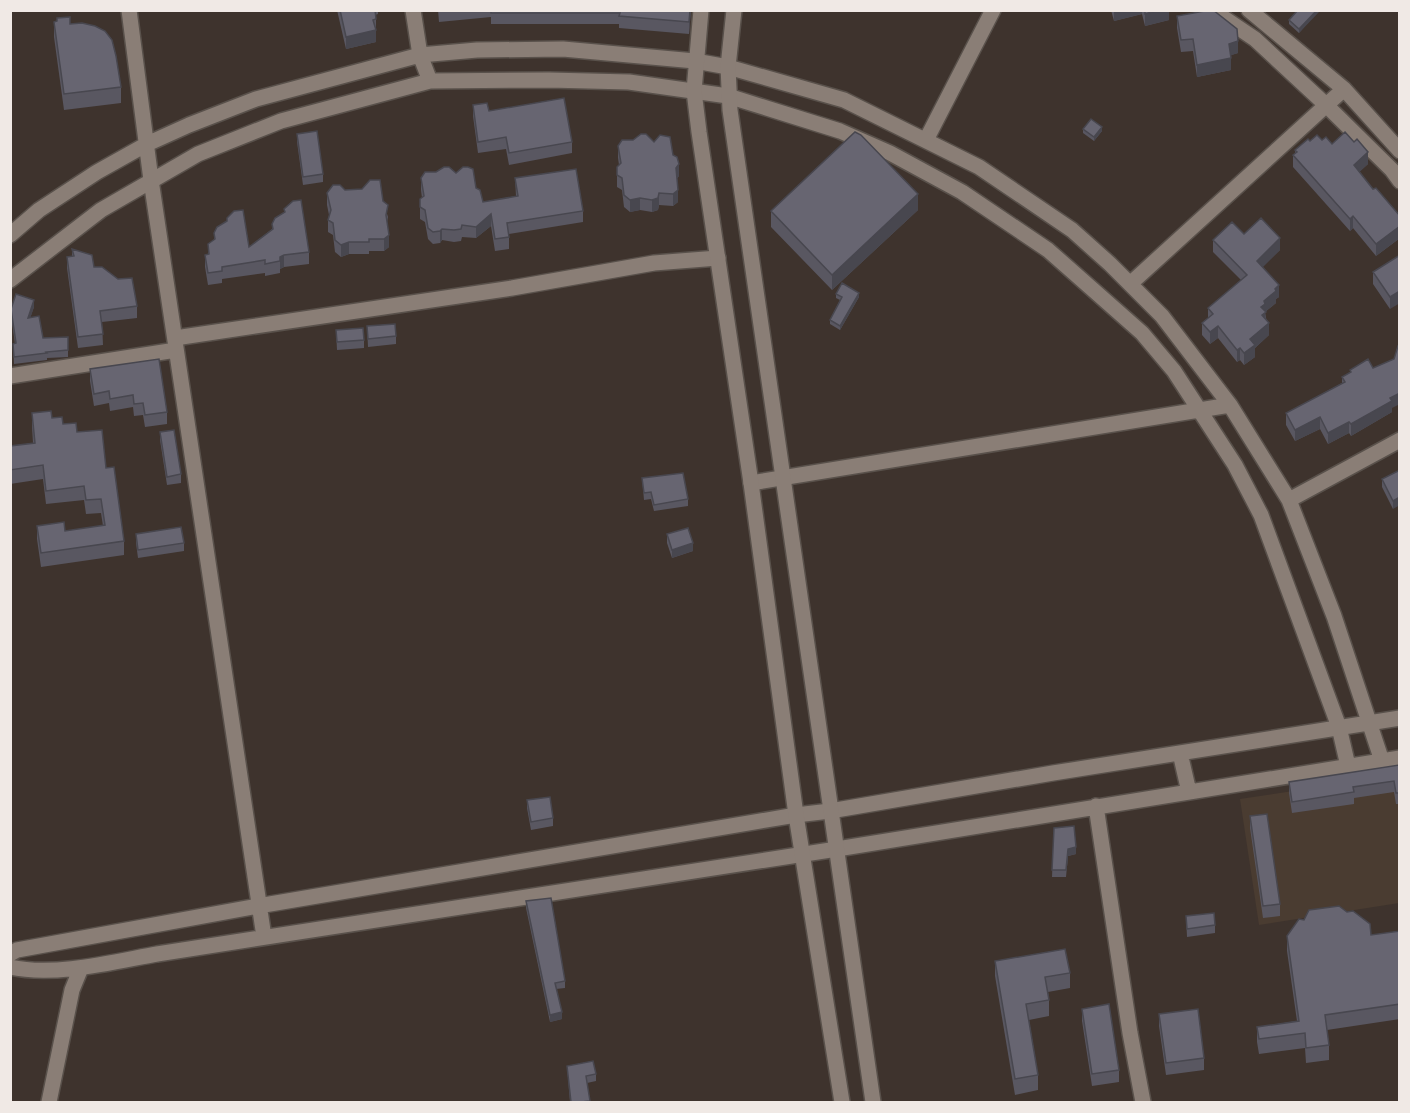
<svg xmlns="http://www.w3.org/2000/svg" width="1410" height="1113" font-family="Lora,serif">
  <style>
    .built { fill: #4a3c31 }
    .lines { fill: none; stroke-linecap: round; stroke-linejoin: round }
    .minor-casing { stroke: #59514b; stroke-width: 18 }
    .tertiary-casing { stroke: #59514b; stroke-width: 18 }
    .minor { stroke: #8a7e76; stroke-width: 15 }
    .tertiary { stroke: #8a7e76; stroke-width: 15 }
    .wall { fill: #595761 }
    .shaded-wall { fill: #48474f }
    .building { fill: #676571; stroke: #48474f; stroke-width: 1.5 }
  </style>
  <rect width="100%" height="100%" fill="#3e332d"/>
  <path class="built" d="M1399,775V903L1259,925L1240,799Z"/>
  <g class="lines">
    <g class="minor-casing">
      <path id="minor" d="M129,10L151,180L264,937
        M413,10L420,55L430,81
        M1212,10L1255,39L1325,104L1392,170L1400,181
        M1249,10L1344,89L1400,151
        M926,140L993,10
        M10,235L39,210L97,172L147,144L189,125L256,99L420,55L477,50L563,49L695,61L728,67L844,100L979,167L1072,230L1110,264L1162,316L1230,405L1289,500L1334,616L1382,761
        M10,280L101,210L198,154L281,121L430,81L549,80L629,82L728,96L840,131L890,153L962,192L1048,250L1142,333L1174,371L1235,465L1261,515L1339,727L1348,766
        M1130,284L1344,89
        M175,338L512,288L654,263L718,258
        M10,376L176,350
        M751,483L1230,405
        M1289,500L1400,440
        M1180,753L1189,792
        M1096,806L1130,1033L1143,1102
        M10,954L17,950L258,906L796,815L830,811L1053,773L1400,718
        M10,967C55,977 113,962 157,954L837,849L1400,758
        M49,1102L72,990L81,968"/>
    </g>
    <g class="tertiary-casing">
      <path id="tertiary" d="M701,10L694,91L699,132L751,483L796,815L842,1102
        M734,10L728,67L730,110L873,1102"/>
    </g>
    <use href="#minor" class="minor"/>
    <use href="#tertiary" class="tertiary"/>
  </g>
  <path class="wall" d="M337,10H378V14L375,15L376,19V42L346,49Z
    M438,10H691L689,34L619,28V24H491V17L439,22Z
    M1111,10H1169V20L1145,26L1142,14L1114,21Z
    M1319,10L1299,33L1289,24V20Z
    M1177,16L1238,53L1231,55V70L1197,77L1193,51L1181,52L1177,28Z
    M54,22L70,24L121,87V103L64,110L54,37Z
    M473,105L572,142V153L509,165L506,149L478,153L473,116Z
    M1083,129L1102,131L1094,141L1083,133Z
    M297,134L323,174V182L303,185L297,142Z
    M1322,140L1332,144L1368,164L1359,172L1373,189L1400,216V238L1376,256L1353,228L1350,231L1293,167V155L1295,154V150L1310,141Z
    M654,142L673,155L679,176L677,178L678,202L673,206L659,205L658,210L652,212L640,210L630,212L624,207L622,190L617,187V167L619,165L618,158V146Z
    M456,173L476,188L483,202L516,196L515,178L583,211V222L509,234V249L495,251L491,226L476,238L462,237L461,241L454,242L442,240L440,243L433,244L428,239L425,222L420,219V199L422,198L421,190V178Z
    M345,190L383,201L388,217L387,222L389,247L384,251H369V254H349L341,257L335,252L333,235L328,232V220L329,215L327,205V193Z
    M284,209L309,252V264L284,267L280,269V273L265,276V273L222,279V283L208,285L205,267V255H208V244L214,240V233L249,247L272,229V224L284,212Z
    M918,210L832,290L771,227V211Z
    M1244,234L1280,250L1262,267L1279,297L1276,299V303L1265,312L1269,335L1255,348V357L1244,365L1240,360L1237,362L1218,338L1210,344L1202,335V323L1208,318V308L1241,280L1213,252V240Z
    M72,249L137,306V318L102,322L103,345L78,348L67,268V257L72,256Z
    M1400,255L1390,309L1373,284V272Z
    M836,294L859,297L840,330L830,324V320L840,300L836,298Z
    M34,307L30,318L43,338L68,337V357L47,358V360L14,364L13,344H15L11,315V309Z
    M367,326L396,336V344L368,347Z
    M336,330L364,340V348L337,350Z
    M90,369L167,412V424L145,427L143,415L134,416L133,407L110,411L109,403L94,406L90,381Z
    M1350,370L1392,408V412L1351,436L1349,433L1328,444L1320,429L1295,441L1286,425V413L1342,383V377L1350,373Z
    M32,413L52,418L77,432L106,468L124,541V555L41,567L37,539V526L65,531L103,526L101,513L86,514L84,500L46,504L43,479L10,484V446L33,443L32,427Z
    M160,432L181,474V483L167,485L160,440Z
    M1400,470L1393,509L1382,487V479Z
    M642,478L688,499V506L654,511L651,499L644,500Z
    M136,534L184,543V551L138,558L136,543Z
    M667,534L693,551L672,558L667,543Z
    M1400,768V804H1396L1394,792L1354,798V804L1292,813L1289,793V782Z
    M527,800L553,818V826L531,830L527,808Z
    M1250,816L1280,904V916L1263,918L1250,828Z
    M1054,828L1076,854L1068,856L1066,877H1052Z
    M526,901L565,981V988L556,989L562,1019L550,1022L526,908Z
    M1186,916L1215,925V933L1187,937Z
    M1400,931V1019L1327,1030L1329,1045V1060L1306,1063L1305,1048L1259,1054L1257,1042V1027L1297,1021L1287,951V936L1371,935Z
    M995,961L1070,973V988L1048,992L1049,1000V1016L1029,1020L1038,1075V1090L1015,1095L995,976Z
    M1082,1009L1119,1070V1082L1092,1086L1082,1021Z
    M1159,1014L1204,1058V1070L1166,1075L1159,1026Z
    M567,1066L596,1074V1081L587,1083L590,1102H570Z"/>
  <path class="shaded-wall" d="M690,10H691L689,34V22Z
    M1114,10H1142V14L1114,21Z
    M1158,10H1169V20L1145,26V14Z
    M1317,10H1319V12L1299,33V29Z
    M376,30V42L346,49V37Z
    M1238,41V53L1229,56V44Z
    M1231,58V70L1197,77V65Z
    M1102,127V131L1094,141V137Z
    M1368,152V164L1354,177V165Z
    M679,164V176L676,180V168Z
    M678,190V202L673,206V194Z
    M659,193V205L658,210L652,212V200Z
    M918,194V210L832,290V275Z
    M640,198V210L630,212V200Z
    M491,214V226L476,238V227Z
    M1353,216V228L1350,231V219Z
    M1400,226V238L1376,256V244Z
    M442,229V240L440,243V231Z
    M389,235V247L384,251V239Z
    M1280,238V250L1257,273V261Z
    M349,242V254L341,257V245Z
    M284,255V267L280,269V257Z
    M1279,285V297L1276,299V303L1265,312L1266,324L1261,319V307L1264,301Z
    M1400,291V303L1390,309V297Z
    M859,293V297L840,330V326Z
    M34,300V307L28,325V318Z
    M1269,323V335L1255,348V357L1244,365V353L1250,339Z
    M1218,326V338L1210,344V332Z
    M1240,348V360L1237,362V350Z
    M1400,393V404L1392,408V412L1351,436V424L1390,398Z
    M1320,417V429L1295,441V430Z
    M1349,422V433L1328,444V433Z
    M1400,497V505L1393,509V501Z
    M693,543V551L672,558V550Z
    M1076,847V854L1068,856L1066,877L1068,849Z
    M562,1012V1019L550,1022V1015Z"/>
  <path class="building" d="M340,10H375L376,19L373,20L376,30L346,37Z
    M491,10H690L689,22L619,16L620,13H491Z
    M1145,10H1158L1145,14Z
    M1210,10H1213L1237,29L1238,41L1229,44L1231,58L1197,65L1193,39L1181,40L1177,16Z
    M1298,10H1317L1299,29L1289,20Z
    M70,17V24L82,23L95,26L105,31L112,40L116,56L121,87L64,94L54,22L57,21V18Z
    M564,98L572,142L509,153L506,137L478,142L473,105L487,103L489,111Z
    M1091,119L1102,127L1094,137L1083,129Z
    M317,131L323,174L303,177L297,134Z
    M855,132L861,135L918,194L832,275L771,211Z
    M1345,132L1354,142L1357,139L1368,152L1354,165L1373,189L1376,188L1400,216V226L1376,244L1353,216L1350,219L1293,155L1297,152L1295,150L1308,139L1310,141L1317,135L1322,140L1326,137L1332,144Z
    M641,134H646L654,142L660,135L670,137L673,155L677,157L679,164L676,168L678,190L673,194L659,193L658,198L652,200L640,198L630,200L624,195L622,178L617,175V167L621,163L618,146L622,140H633Z
    M444,167H449L456,173L463,167H468L473,169L476,188L480,190L483,202L518,196L515,178L576,169L583,211L507,223L509,237L495,239L491,214L476,227L462,225L461,229L454,230L442,229L440,231L433,232L428,228L425,210L420,207V199L424,196L421,178L425,172H436Z
    M370,180H380L383,201L388,205L386,215L389,235L384,239H369V242H349L341,245L335,240L333,223L328,220L331,210L327,193L333,185H340L345,190L362,189Z
    M301,200L309,252L284,255L280,257V261L265,264V260L222,267V271L208,273L205,255L209,254L208,244L215,239L214,233L217,227L227,221V218L234,211L243,210L249,247L273,229L272,224L275,218L285,212L284,209L293,201Z
    M1261,218L1280,238L1257,261L1279,285L1275,289L1276,291L1264,301L1265,304L1261,307L1266,312L1262,315L1269,323L1250,339L1255,345L1244,353L1240,348L1237,350L1218,326L1210,332L1202,323L1213,314L1208,308L1247,275L1213,240L1232,222L1244,234Z
    M72,249L92,255L94,267H102L118,279L132,278L137,306L100,311L103,334L78,337L67,257L74,256Z
    M1400,255V291L1390,297L1373,272Z
    M842,283L859,293L840,326L830,320L842,297L836,294Z
    M16,294L34,300L28,318L39,316L43,338L68,337V350L46,352L47,353L14,357L13,344L16,343L11,309Z
    M395,324L396,336L368,339L367,326Z
    M363,328L364,340L337,342L336,330Z
    M1398,346L1400,347V393L1390,398L1392,401L1351,424L1349,422L1328,433L1320,417L1295,430L1286,413L1345,382L1342,377L1351,372L1350,370L1368,359L1373,368L1394,359Z
    M159,359L167,412L145,415L143,403L134,404L133,395L110,399L109,391L94,394L90,369Z
    M51,411L52,418L62,417L63,424L76,423L77,432L102,430L106,468L114,467L124,541L41,553L37,526L64,522L65,531L105,525L101,499L86,500L84,486L46,491L43,465L10,470V446L35,443L32,413Z
    M174,430L181,474L167,477L160,432Z
    M1400,470V497L1393,501L1382,479Z
    M683,473L688,499L654,505L651,492L644,493L642,478Z
    M181,527L184,543L138,550L136,534Z
    M688,528L693,543L672,550L667,534Z
    M1399,765L1400,793H1396L1394,781L1353,787L1354,792L1292,802L1289,782Z
    M550,797L553,818L531,822L527,800Z
    M1267,814L1280,904L1263,906L1250,816Z
    M1074,826L1076,847L1068,849L1066,870H1052L1054,828Z
    M551,898L565,981L555,983L562,1012L550,1015L526,901Z
    M1339,906L1347,912L1353,911L1370,924L1371,935L1400,931V1004L1325,1015L1329,1045L1306,1048L1305,1033L1259,1039L1257,1027L1299,1021L1287,936L1299,919L1304,920L1309,910Z
    M1214,913L1215,925L1187,929L1186,916Z
    M1065,949L1070,973L1045,977L1049,1000L1026,1004L1038,1075L1015,1079L995,961Z
    M1109,1004L1119,1070L1092,1074L1082,1009Z
    M1198,1009L1204,1058L1166,1063L1159,1014Z
    M593,1061L596,1074L586,1076L590,1101L581,1102H571L567,1066Z"/>
  <rect width="1410" height="1113" fill="none" stroke="#f0e9e5" stroke-width="24"/>
</svg>
